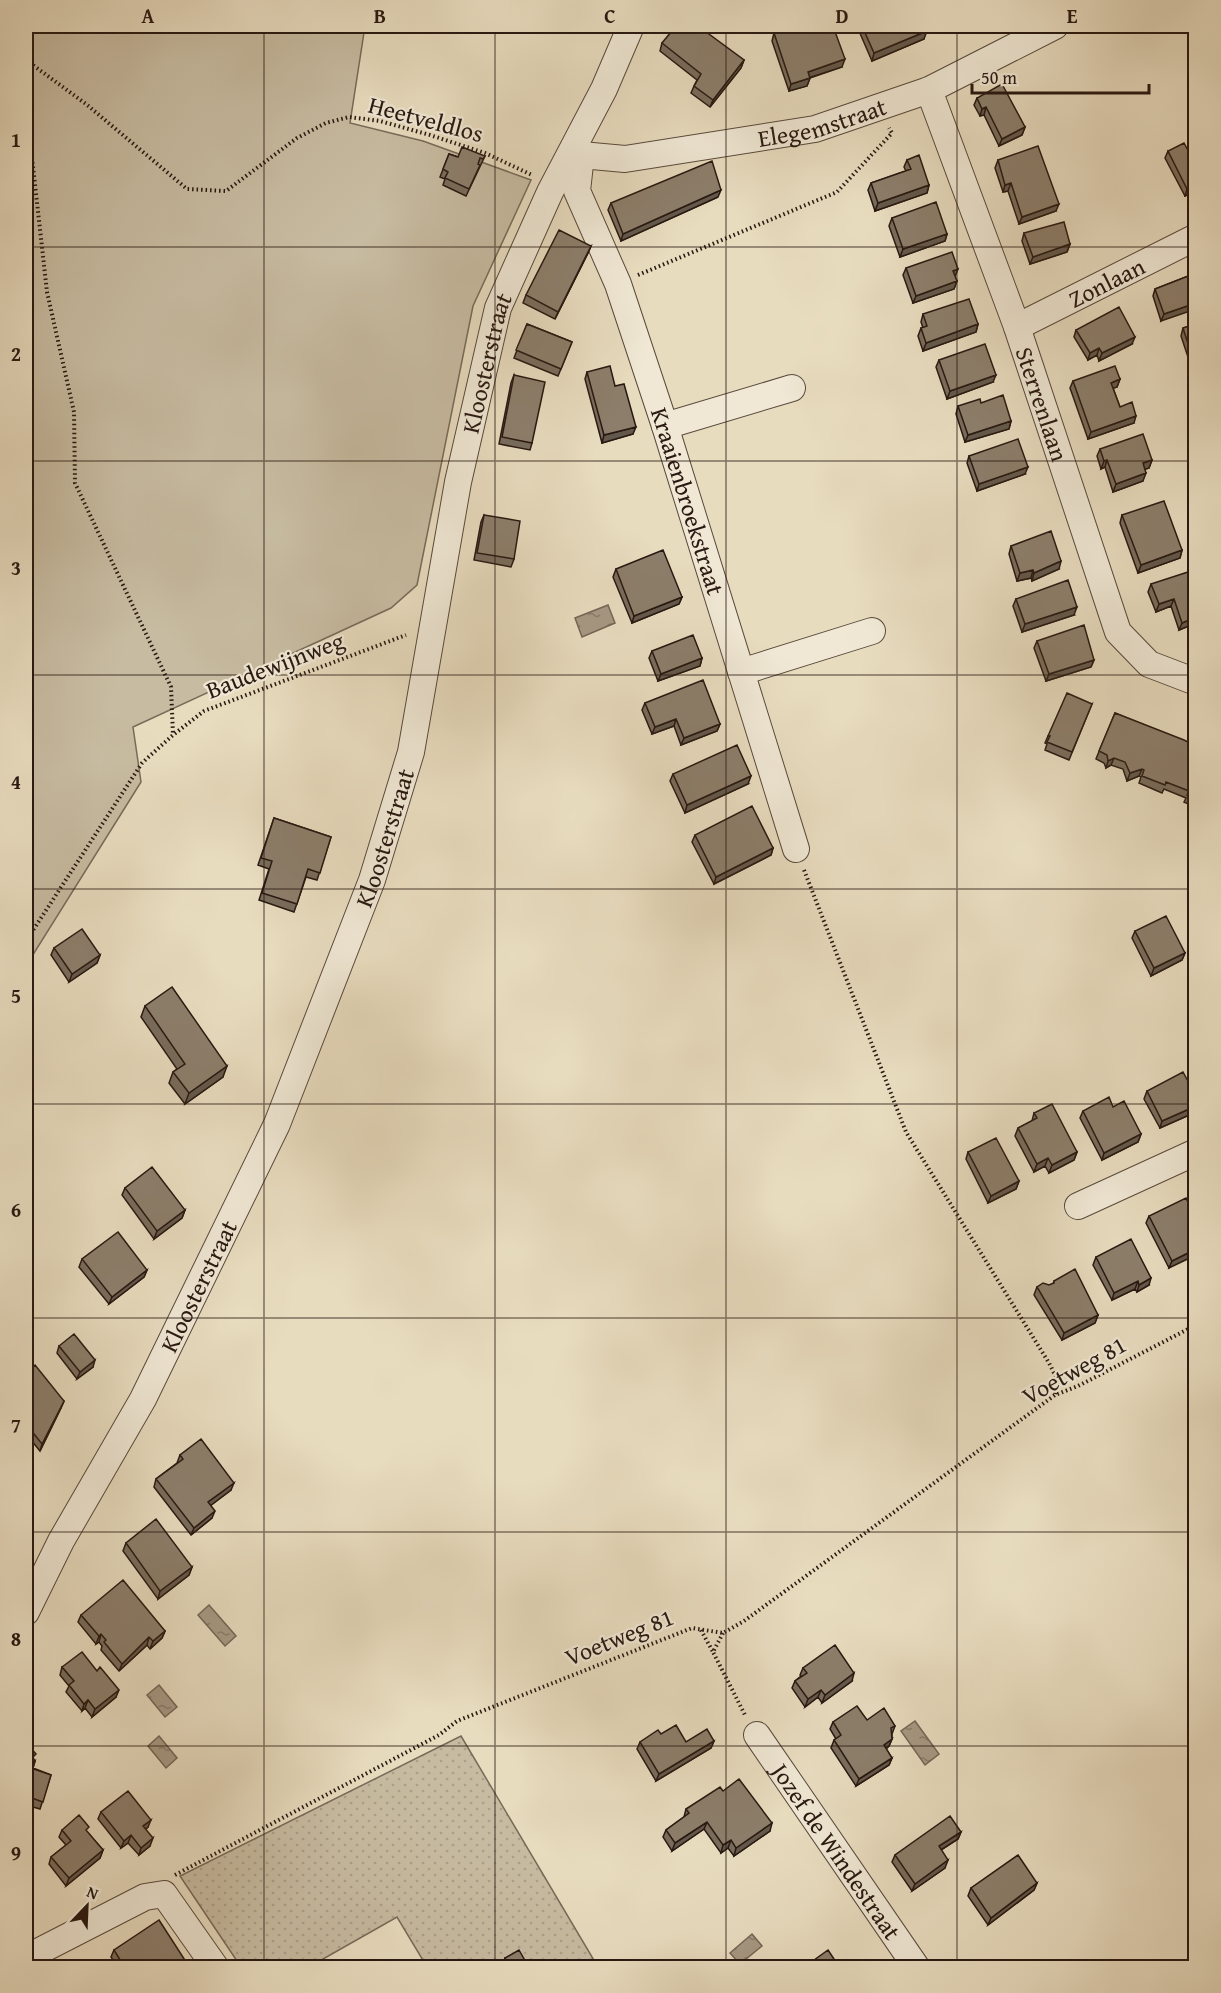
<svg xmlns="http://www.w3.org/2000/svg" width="1221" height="1993" font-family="'Gentium Book Plus',serif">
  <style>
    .grass { fill: url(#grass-dots); stroke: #786a59; stroke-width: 1.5 }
    .green { fill: #c7bba1; stroke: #786a59; stroke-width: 1.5 }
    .water { fill: url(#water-ripples); stroke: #746556; stroke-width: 1.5 }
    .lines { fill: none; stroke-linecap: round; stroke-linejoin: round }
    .minor-casing { stroke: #58493c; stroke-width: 28 }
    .path { stroke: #281811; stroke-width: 4; stroke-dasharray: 1.5 3; stroke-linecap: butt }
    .minor { stroke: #f0e8d5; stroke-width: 26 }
    .wall { fill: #786c5c; stroke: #281811; stroke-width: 1.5 }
    .shaded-wall { fill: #62584b; stroke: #281811; stroke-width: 1.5 }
    .building { fill: #8c7e6b; stroke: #281811; stroke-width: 1.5 }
    .grid { fill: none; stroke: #281811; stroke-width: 1.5; stroke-opacity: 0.55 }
    .labels { text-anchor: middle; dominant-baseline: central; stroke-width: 4.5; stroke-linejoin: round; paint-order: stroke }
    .street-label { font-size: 24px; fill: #281811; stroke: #f0e8d5 }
    .neatline { fill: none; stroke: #281811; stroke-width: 2 }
    .grid-label { font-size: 20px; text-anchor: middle; font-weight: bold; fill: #281811 }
  </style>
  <defs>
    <pattern id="grass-dots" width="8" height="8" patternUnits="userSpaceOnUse" patternTransform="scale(1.5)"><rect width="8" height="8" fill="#c7bba1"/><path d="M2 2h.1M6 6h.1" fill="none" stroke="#aba08a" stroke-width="1.8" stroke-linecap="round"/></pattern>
    <pattern id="water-ripples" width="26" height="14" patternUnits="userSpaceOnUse" patternTransform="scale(1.5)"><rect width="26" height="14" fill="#a79984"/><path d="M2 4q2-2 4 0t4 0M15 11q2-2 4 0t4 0" fill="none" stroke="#887c6b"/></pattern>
  </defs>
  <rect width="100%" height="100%" fill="#e8dcbf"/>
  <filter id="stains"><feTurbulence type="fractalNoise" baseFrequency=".00333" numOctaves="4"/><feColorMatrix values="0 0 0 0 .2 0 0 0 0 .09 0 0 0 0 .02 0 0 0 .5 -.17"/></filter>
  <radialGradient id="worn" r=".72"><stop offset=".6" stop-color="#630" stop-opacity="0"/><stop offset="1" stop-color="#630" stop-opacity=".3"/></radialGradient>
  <path class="grass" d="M461,1736L598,1967H427L397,1917L309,1967H241L180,1876Z"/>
  <path class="green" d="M26,26H365L350,123L423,141L531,180L473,306L417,585L391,608L133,727L141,782L26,966Z"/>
  <path class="water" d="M608,605L615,623L582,637L575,618Z
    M209,1605L236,1636L225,1646L198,1615Z
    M159,1685L177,1707L165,1717L147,1695Z
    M915,1721L939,1754L925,1765L901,1731Z
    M159,1736L177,1758L166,1768L148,1746Z
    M752,1934L762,1946L740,1964L730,1953Z"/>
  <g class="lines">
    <g class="minor-casing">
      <g id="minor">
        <path id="s1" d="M929,90L1017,327L1118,632L1149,664L1196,682"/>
        <path id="s2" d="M574,149L581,155L625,159L815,129L929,90L1055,26"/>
        <path id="s3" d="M581,155L577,191L618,284L665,426L796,849"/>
        <path id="s4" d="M1017,327L1196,237"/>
        <path d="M665,426L792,388"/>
        <path d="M741,672L872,631"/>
        <path d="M1078,1206L1196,1152"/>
        <path id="s5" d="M26,1612L61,1541L143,1399L277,1124L372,880L411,752L458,482L498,308L550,192L604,89L631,26"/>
        <path id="s6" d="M757,1735L917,1968"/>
        <path d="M26,1958L145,1897L164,1894L216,1968"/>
      </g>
    </g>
    <path class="path" d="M26,60L86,104L187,189L226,191L297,138L326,123L349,117L380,121L430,135L485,153L532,175
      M26,104L47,292L74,412L75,483L171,687L173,735
      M638,275L837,192L892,133L889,128
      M804,870L906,1132L1049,1363L1058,1381L1055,1394
      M26,941L142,763L173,735L204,711L406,635
      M701,1630L713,1652
      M723,1633L713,1652L745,1715
      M175,1875L439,1735L457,1721L692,1628L723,1633L744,1621L1055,1395L1078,1386L1196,1325"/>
    <use href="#minor" class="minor"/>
  </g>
  <path class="wall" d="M861,26H924V39L872,61L859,31Z
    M805,32L842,67L810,78L807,86L789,91L772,41L774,33Z
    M662,43L744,60L741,68L710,107L691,93L694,86L697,80L660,51Z
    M977,98L1025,127L1022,135L999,146L984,115L980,116L974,105Z
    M1168,151L1196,191L1185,196L1165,158Z
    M449,154L458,157L485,156L466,196L443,185L445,179L440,177Z
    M907,160L929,185L927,193L875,211L868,190L871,183L906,171L904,167Z
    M998,160L1056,211L1019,224L1008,191L1003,192L995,168Z
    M718,197L621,241L608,210L611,203Z
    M892,218L947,234L945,241L900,257L889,226Z
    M1024,233L1070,244L1067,252L1030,264L1022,241Z
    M591,246L588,253L555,319L523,303L526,295Z
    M906,268L955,277L957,281L954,289L913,303L903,275Z
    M1196,273L1161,321L1153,296L1155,289Z
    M923,314L978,324L976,332L923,351L918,336L921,328H923L921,322Z
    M527,324L572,342L558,376L514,358Z
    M1196,324V361L1190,363L1181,336L1183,328Z
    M1076,330L1132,344L1099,361L1097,355L1088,360L1074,337Z
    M939,360L993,382L947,399L936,367Z
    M587,372L615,386L633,434L602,443L585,379Z
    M514,375L532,443L530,450L499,444L511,383Z
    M1120,379L1117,387L1113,388L1120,407L1134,423L1088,439L1070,388L1073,381Z
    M958,406L1011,421L1009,429L965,442L956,414Z
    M1100,449L1152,460L1149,468L1145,469L1143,481L1113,492L1105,467L1101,469L1097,456Z
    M969,456L1025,474L977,491L967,463Z
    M484,515L514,559L511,567L474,560L481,522Z
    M1122,515L1182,550L1180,558L1138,573L1120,523Z
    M1011,546L1059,569L1032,581L1031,578L1017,581L1009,554Z
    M616,569L682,597L679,604L632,623L613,577Z
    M1151,584L1196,594V623L1179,630L1171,606L1156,612L1148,592Z
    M1016,599L1074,615L1022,632L1013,606Z
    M1037,641L1094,660L1091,667L1046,681L1034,648Z
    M652,651L702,658L700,666L658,681L649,658Z
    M645,703L720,724L717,731L681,745L674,726L652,734L642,710Z
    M1092,704L1069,760L1045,750L1047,744L1045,743L1048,736Z
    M1115,713L1196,746V807L1184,802L1186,798L1164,789L1162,793L1139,783L1141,777L1139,776L1127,781L1123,769L1111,765L1106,768L1104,763L1096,759Z
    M673,774L748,784L685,813L670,781Z
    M274,818L331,837L317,880L306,877L294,912L259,900L269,869L258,865Z
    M695,835L773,848L771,855L714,884L692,842Z
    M1135,931L1185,953L1182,960L1151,976L1132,938Z
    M54,948L100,955L97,963L69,982L51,955Z
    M145,1006L223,1077L185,1104L169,1083L173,1072L177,1069L141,1017Z
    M1147,1091L1196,1106V1112L1160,1128L1144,1099Z
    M1113,1107L1141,1134L1138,1142L1102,1160L1080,1118L1083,1111Z
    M1034,1113L1077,1152L1074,1160L1049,1173L1045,1166L1034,1172L1015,1136L1018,1128L1032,1121Z
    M968,1152L1019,1181L1016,1189L988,1203L966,1159Z
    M125,1188L185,1210L182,1218L154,1239L122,1195Z
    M1149,1216L1196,1219L1169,1268L1146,1223Z
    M1096,1257L1149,1285L1137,1292L1135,1289L1112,1300L1093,1265Z
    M82,1259L147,1270L144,1277L109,1304L79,1267Z
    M1054,1281L1098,1315L1095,1323L1062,1340L1034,1295L1037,1287L1049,1285L1053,1284Z
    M59,1346L93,1367L77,1379L57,1353Z
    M26,1373L64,1401L61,1408L40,1451L26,1434Z
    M180,1455L231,1490L211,1505L212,1518L191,1535L154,1487L156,1479L177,1463Z
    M126,1543L192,1567L189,1575L158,1599L123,1551Z
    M81,1615L165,1631L162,1638L150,1649L147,1645L119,1671L101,1650L102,1646L99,1642L96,1644L78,1622Z
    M62,1667L116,1697L92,1717L85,1708L82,1711L66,1692L69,1686L60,1675Z
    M803,1668L852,1681L822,1703L818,1697L805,1707L792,1688L795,1681L801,1676L800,1675Z
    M867,1720L895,1726L892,1734V1739L889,1746L886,1749L892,1758L889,1765L856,1786L831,1748L834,1740L836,1739L830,1729L833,1722Z
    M661,1734L686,1742L714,1741L711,1748L656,1781L637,1749L640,1742Z
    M26,1745L35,1761L33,1768L51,1775L40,1809L26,1805Z
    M723,1791L770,1831L734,1856L728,1848L721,1853L704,1829L672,1851L663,1837L666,1830L684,1817L686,1809Z
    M101,1812L148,1827L146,1829L150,1846L139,1855L128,1843L121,1848L98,1819Z
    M62,1830L87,1832L103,1850L100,1858L66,1886L49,1864L51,1857L66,1845L59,1837Z
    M961,1832L958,1839L941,1850L945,1868L912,1891L892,1862L895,1855Z
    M1037,1883L1034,1890L988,1925L968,1896L971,1888Z
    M114,1950L190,1968H118L111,1957Z
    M505,1958L525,1968H507L504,1961Z"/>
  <path class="shaded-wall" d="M952,26H960L951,29Z
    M927,31L924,39L872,61L874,53Z
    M845,59L842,67L805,79L808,72Z
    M744,60L741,68L710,107L713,100Z
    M810,78L807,86L789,91L791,84Z
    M986,107L984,115L980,116L982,109Z
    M1025,127L1022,135L999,146L1002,139Z
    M1011,183L1008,191L1003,192L1005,185Z
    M929,185L927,193L875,211L878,203Z
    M1196,185V191L1185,196L1187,189Z
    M721,190L718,197L621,241L623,234Z
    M1059,204L1056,211L1019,224L1022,217Z
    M947,234L945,241L900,257L903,249Z
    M1070,244L1067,252L1030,264L1033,257Z
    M591,246L588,253L555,319L558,312Z
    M958,269L955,277L950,279L953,271Z
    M957,281L954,289L913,303L916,296Z
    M1196,303V309L1161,321L1164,314Z
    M978,324L976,332L923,351L926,343Z
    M1135,337L1132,344L1099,361L1102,353Z
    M1099,348L1097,355L1088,360L1090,353Z
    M1196,355V361L1190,363L1192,356Z
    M996,375L993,382L947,399L950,391Z
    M1120,379L1117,387L1108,390L1111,383Z
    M1136,416L1134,423L1088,439L1091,432Z
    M1011,421L1009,429L965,442L968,435Z
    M636,427L633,434L602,443L604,435Z
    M1107,460L1105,467L1101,469L1104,461Z
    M1152,460L1149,468L1140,471L1143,463Z
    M1028,467L1025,474L977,491L979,484Z
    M1146,473L1143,481L1113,492L1116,484Z
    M1182,550L1180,558L1138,573L1141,565Z
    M1061,561L1059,569L1032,581L1034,573Z
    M1033,570L1031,578L1017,581L1020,573Z
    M682,597L679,604L632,623L634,616Z
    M1174,599L1171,606L1156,612L1159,604Z
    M1077,607L1074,615L1022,632L1025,624Z
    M1196,617V623L1179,630L1182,623Z
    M702,658L700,666L658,681L661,674Z
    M1094,660L1091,667L1046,681L1049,674Z
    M676,719L674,726L652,734L655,727Z
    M720,724L717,731L681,745L684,738Z
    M1114,758L1111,765L1106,768L1108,761Z
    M1142,769L1139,776L1127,781L1130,773Z
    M751,776L748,784L685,813L687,805Z
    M773,848L771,855L714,884L716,877Z
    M1185,953L1182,960L1151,976L1154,968Z
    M100,955L97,963L69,982L72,974Z
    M227,1066L223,1077L185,1104L189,1093Z
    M1196,1106V1112L1160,1128L1162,1121Z
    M1141,1134L1138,1142L1102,1160L1104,1153Z
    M1077,1152L1074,1160L1049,1173L1052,1165Z
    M1048,1158L1045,1166L1034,1172L1037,1164Z
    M1019,1181L1016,1189L988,1203L991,1196Z
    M185,1210L182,1218L154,1239L157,1231Z
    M1196,1249V1255L1169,1268L1172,1261Z
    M147,1270L144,1277L109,1304L112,1297Z
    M1151,1278L1149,1285L1137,1292L1139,1285Z
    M1138,1281L1135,1289L1112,1300L1114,1293Z
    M1098,1315L1095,1323L1062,1340L1064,1333Z
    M95,1360L93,1367L77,1379L80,1372Z
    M64,1401L61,1408L40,1451L42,1444Z
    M33,1465L30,1473L26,1477V1472Z
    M234,1483L231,1490L206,1509L208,1502Z
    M215,1511L212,1518L191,1535L194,1528Z
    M192,1567L189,1575L158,1599L160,1591Z
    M165,1631L162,1638L150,1649L153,1641Z
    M101,1634L99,1642L96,1644L99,1636Z
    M149,1637L147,1645L119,1671L122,1664Z
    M854,1673L852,1681L822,1703L825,1695Z
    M119,1690L116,1697L92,1717L95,1709Z
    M821,1690L818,1697L805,1707L808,1699Z
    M88,1700L85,1708L82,1711L84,1704Z
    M892,1739L889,1746L881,1753L884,1745Z
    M714,1741L711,1748L656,1781L659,1774Z
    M892,1758L889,1765L856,1786L859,1779Z
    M35,1761L33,1768L28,1767Z
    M151,1820L148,1827L141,1833L143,1826Z
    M707,1822L704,1829L672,1851L675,1843Z
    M772,1823L770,1831L734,1856L736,1848Z
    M961,1832L958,1839L936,1853L939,1846Z
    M131,1835L128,1843L121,1848L124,1841Z
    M153,1838L150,1846L139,1855L141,1848Z
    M731,1840L728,1848L721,1853L723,1845Z
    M103,1850L100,1858L66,1886L69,1878Z
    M948,1860L945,1868L912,1891L915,1884Z
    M1037,1883L1034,1890L988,1925L991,1918Z"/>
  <path class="building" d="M676,26H698L744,60L713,100L694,86L701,74L662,43Z
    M797,26H803L805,32L824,26H833L845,59L808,72L810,78L791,84L774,33Z
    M862,26H924L927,31L874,53Z
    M1002,84L1025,127L1002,139L986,107L982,109L977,98Z
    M1184,143L1189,152L1196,149V185L1187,189L1168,151Z
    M1038,146L1059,204L1022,217L1011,183L1005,185L998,160Z
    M462,147L485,156L483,159L480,158L478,164L480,165L469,189L445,178L448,172L443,169L449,154L458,157Z
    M919,155L929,185L878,203L871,183L911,169L907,160Z
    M712,161L721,190L623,234L611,203Z
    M936,202L947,234L903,249L892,218Z
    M1064,222L1070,244L1033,257L1024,233Z
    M559,230L591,246L558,312L526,295Z
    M952,252L958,269L953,271L957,281L916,296L906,268Z
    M1196,273V303L1164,314L1155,289Z
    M969,299L978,324L926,343L921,328L927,326L923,314Z
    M1119,307L1135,337L1102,353L1099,348L1090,353L1076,330Z
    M527,324L572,342L561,369L516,350Z
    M1196,324V355L1192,356L1183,328Z
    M985,344L996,375L950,391L939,360Z
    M610,366L615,386L624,384L636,427L604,435L587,372Z
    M1115,366L1120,379L1111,383L1120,407L1132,402L1136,416L1091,432L1073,381Z
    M514,375L545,382L532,443L502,437Z
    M1003,395L1011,421L968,435L958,406L980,399L981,403Z
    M1143,434L1152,460L1143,463L1146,473L1116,484L1107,460L1104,461L1100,449Z
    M1018,439L1028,467L979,484L969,456Z
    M1164,501L1182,550L1141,565L1122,515Z
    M484,515L520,521L514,559L477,553Z
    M1051,531L1061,561L1034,573L1033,570L1020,573L1011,546Z
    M663,550L682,597L634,616L616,569Z
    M1188,572L1196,594V617L1182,623L1174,599L1159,604L1151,584Z
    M1068,580L1077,607L1025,624L1016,599Z
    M1084,625L1094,660L1049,674L1037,641Z
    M693,635L702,658L661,674L652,651Z
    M703,680L720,724L684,738L676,719L655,727L645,703Z
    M1067,693L1092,704L1072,752L1047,742L1050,736H1048Z
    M1115,713L1184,740L1196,746V798L1187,795L1189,791L1166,782L1165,785L1142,776L1144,770L1142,769L1130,773L1125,762L1114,758L1108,761L1107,755L1099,751Z
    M737,745L751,776L687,805L673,774Z
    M752,806L773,848L716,877L695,835Z
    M274,818L331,837L320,873L308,869L297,904L262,893L272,861L261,858Z
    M1166,916L1185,953L1154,968L1135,931Z
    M82,929L100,955L72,974L54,948Z
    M172,987L227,1066L189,1093L173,1072L185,1064L145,1006Z
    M1183,1072L1196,1096V1106L1162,1121L1147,1091Z
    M1109,1097L1113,1107L1124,1101L1141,1134L1104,1153L1083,1111Z
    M1052,1104L1077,1152L1052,1165L1048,1158L1037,1164L1018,1128L1037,1118L1034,1113Z
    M996,1138L1019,1181L991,1196L968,1152Z
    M152,1167L185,1210L157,1231L125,1188Z
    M1186,1198L1196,1219V1249L1172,1261L1149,1216Z
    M118,1232L147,1270L112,1297L82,1259Z
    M1131,1239L1151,1278L1139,1285L1138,1281L1114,1293L1096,1257Z
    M1075,1269L1098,1315L1064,1333L1037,1287L1043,1283L1049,1285L1054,1283V1281Z
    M74,1334L95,1360L80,1372L59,1346Z
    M35,1365L64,1401L42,1444L26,1424V1373Z
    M201,1439L234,1483L208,1502L215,1511L194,1528L156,1479L183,1459L180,1455Z
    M26,1457L33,1465L26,1472Z
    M156,1519L192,1567L160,1591L126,1543Z
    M123,1580L165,1631L153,1641L149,1637L122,1664L104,1642L106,1640L101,1634L99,1636L81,1615Z
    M835,1645L854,1673L825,1695L821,1690L808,1699L795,1681L807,1673L803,1668Z
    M82,1652L97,1671L100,1667L119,1690L95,1709L88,1700L84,1704L69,1685L74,1681L62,1667Z
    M857,1706L867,1720L884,1708L895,1726L891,1728L892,1739L884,1745L892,1758L859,1779L834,1740L841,1735L833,1722Z
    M676,1725L686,1742L707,1729L714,1741L659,1774L640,1742L658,1730L661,1734Z
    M27,1744L36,1754L32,1758L35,1761L28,1767L51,1775L43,1802L26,1796V1745Z
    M739,1779L772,1823L736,1848L731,1840L723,1845L707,1822L675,1843L666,1830L689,1813L686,1809L720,1787L723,1791Z
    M128,1791L151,1820L143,1826L153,1838L141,1848L131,1835L124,1841L101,1812Z
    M79,1815L89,1827L86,1830L103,1850L69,1878L51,1857L71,1841L62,1830Z
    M950,1816L961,1832L939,1846L948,1860L915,1884L895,1855Z
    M1018,1855L1037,1883L991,1918L971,1888Z
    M159,1920L190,1968H125L114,1950Z
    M519,1950L527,1964L521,1968H510L505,1958Z
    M828,1950L840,1968H803Z
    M335,1964L337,1968H329Z"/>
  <path class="grid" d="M264,26V1968M495,26V1968M726,26V1968M957,26V1968M26,247H1196M26,461H1196M26,675H1196M26,889H1196M26,1104H1196M26,1318H1196M26,1532H1196M26,1746H1196"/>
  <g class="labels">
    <g class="street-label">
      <text transform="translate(426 119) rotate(15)">Heetveldlos</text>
      <text stroke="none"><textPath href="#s2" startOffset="254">Elegemstraat</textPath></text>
      <text stroke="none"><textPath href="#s4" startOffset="100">Zonlaan</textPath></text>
      <text stroke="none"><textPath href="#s5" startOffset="1341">Kloosterstraat</textPath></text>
      <text stroke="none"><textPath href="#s1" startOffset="334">Sterrenlaan</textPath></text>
      <text stroke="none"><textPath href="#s3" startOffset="366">Kraaienbroekstraat</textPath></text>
      <text transform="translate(275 665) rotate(-21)">Baudewijnweg</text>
      <text stroke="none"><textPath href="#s5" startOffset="855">Kloosterstraat</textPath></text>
      <text stroke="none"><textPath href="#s5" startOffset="369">Kloosterstraat</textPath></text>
      <text transform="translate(1074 1370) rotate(-29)">Voetweg 81</text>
      <text transform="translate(619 1637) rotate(-22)">Voetweg 81</text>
      <text stroke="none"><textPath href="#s6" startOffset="141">Jozef de Windestraat</textPath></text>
    </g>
  </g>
  <rect width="1221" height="1993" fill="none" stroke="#e8dcbf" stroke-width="66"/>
  <g transform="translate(87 1906) rotate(23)" stroke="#f0e8d5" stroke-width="4.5" paint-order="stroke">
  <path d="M0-4.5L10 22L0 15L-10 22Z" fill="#281811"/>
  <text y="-9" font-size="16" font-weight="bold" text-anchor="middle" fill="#281811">N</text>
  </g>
  <path d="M972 84v9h177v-9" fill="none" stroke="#281811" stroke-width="3"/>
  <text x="981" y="84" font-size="18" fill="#281811" stroke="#f0e8d5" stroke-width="4.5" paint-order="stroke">50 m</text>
  <rect x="33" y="33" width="1155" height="1927" class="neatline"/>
  <g class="grid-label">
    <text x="148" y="23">A</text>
    <text x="380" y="23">B</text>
    <text x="610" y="23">C</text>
    <text x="842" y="23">D</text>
    <text x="1072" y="23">E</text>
    <text x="16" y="147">1</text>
    <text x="16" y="361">2</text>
    <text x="16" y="575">3</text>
    <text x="16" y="789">4</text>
    <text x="16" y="1003">5</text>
    <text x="16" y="1217">6</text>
    <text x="16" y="1432">7</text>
    <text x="16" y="1646">8</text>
    <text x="16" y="1860">9</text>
  </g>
  <rect width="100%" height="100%" filter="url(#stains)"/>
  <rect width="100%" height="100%" fill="url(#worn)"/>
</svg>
